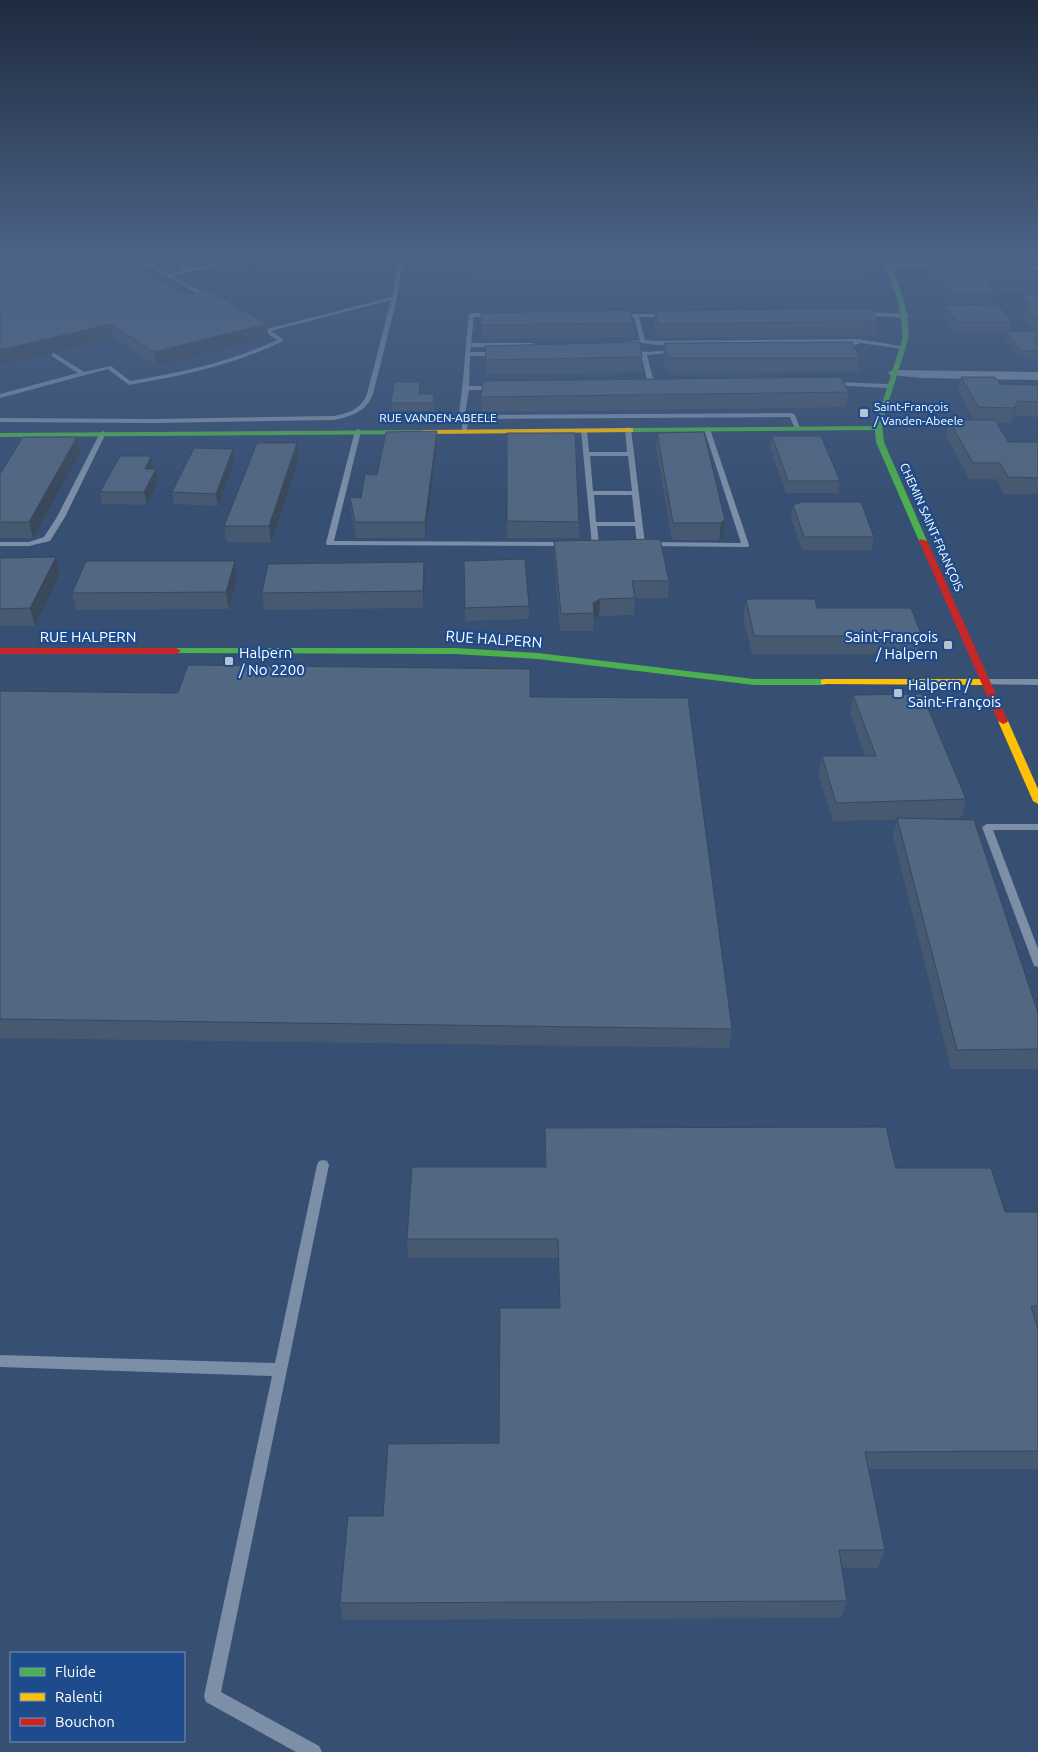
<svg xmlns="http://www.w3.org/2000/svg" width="1038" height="1752" font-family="Ubuntu,sans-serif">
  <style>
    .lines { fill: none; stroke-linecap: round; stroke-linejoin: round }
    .lane { fill: #7d8fa7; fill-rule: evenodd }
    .street { fill: #7d8fa7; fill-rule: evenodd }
    .fast { fill: #4caf50; fill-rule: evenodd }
    .slow { fill: #ffc107; fill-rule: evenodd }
    .jam { fill: #c62828; fill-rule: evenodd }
    .wall { fill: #475970 }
    .shaded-wall { fill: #39485b }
    .building { fill: #526782; stroke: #39485b }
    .poi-dot { fill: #b9c1ce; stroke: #1e4b8b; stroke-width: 2 }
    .labels { text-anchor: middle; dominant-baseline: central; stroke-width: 4.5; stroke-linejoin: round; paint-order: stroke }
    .far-poi-label { font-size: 12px; fill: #fff; stroke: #1e4b8b; text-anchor: start }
    .far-street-label { font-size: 12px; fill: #fff; stroke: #1e4b8b }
    .street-label { font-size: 15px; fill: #fff; stroke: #1e4b8b }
    .poi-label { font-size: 15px; fill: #fff; stroke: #1e4b8b; text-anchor: start }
  </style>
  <rect width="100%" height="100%" fill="#364f72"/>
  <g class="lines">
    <path class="lane" d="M131,256H136L169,274L187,270L161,256H166L193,268L252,256H260L172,276L211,297L212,298L209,300Z
      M399,256H403L397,298L373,394C366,412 352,416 334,420L153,423L0,422V418L153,419L334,416C349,413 361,409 367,394L391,300L271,331L283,339V341C234,365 182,376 129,385L108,369L0,398V394L78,373L52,356V354L54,353L84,372L111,366L130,381C181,373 230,362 277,340L255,325V323H259L267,329L392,297Z
      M861,312L906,314L909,316L906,318L859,315L858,314Z
      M472,313H494L497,315L494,317H474L471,343H532L535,345L532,347H471L470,352H498L501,354L498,356H470L469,386H495L498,388L495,390H469L465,413L467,415L792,413L795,415L800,428L795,429L790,417L468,419L467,430L462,431V417L459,413C464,380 465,348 469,315Z
      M617,314H669L670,315L667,317H639L645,340L656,341L859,339L906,347L903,349L860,343L842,352L839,350L840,349L852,343L656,345L643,343L621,346L618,344L619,343L640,340L634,317H619L617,316Z
      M678,349L680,350V352L647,355L655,386L652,388L649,386L641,355L627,352L630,350L648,352Z
      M832,382L889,384L892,386L889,388L830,385L829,384Z
      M628,427L631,429L645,544L648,542L741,543L704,429L707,427L710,429L749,545L748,547L648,546L644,544L641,546L637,544L635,526H597L599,544L592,546L581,430L584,428L587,430L589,452H627L625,429ZM590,456H628L632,491H593ZM594,495H632L635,522H596Z
      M358,429L361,431L334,541L566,542L570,544L566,546L327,545L326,543L355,431Z
      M103,431L106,433L65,517L50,541L29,546H0V542H29L44,537L57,517L100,433Z
      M985,679H1038V685L982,684L981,682Z
      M987,824H1038V830H993L1038,949V967L1034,966L1033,963L982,827Z
      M323,1160L327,1161L329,1165L221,1692L319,1746L322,1752H296L206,1702L204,1696L272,1376L0,1367V1355L275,1363L317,1165L319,1161Z"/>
    <path class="street" d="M894,370L1038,372V380L924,378L890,375L888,373L890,371Z"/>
    <path class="fast" d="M0,256H14L0,260Z
      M881,256H887L890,264L1038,266V270L892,268C902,292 910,314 908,340L882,423L884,442L927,541L926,543L919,541L876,442L875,430L630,432L626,430L630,428L875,426L902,340C904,310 892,284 881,256Z
      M427,430V434H424L0,437V433Z
      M176,648H455L538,653L754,679H824L829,682L824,685H754L538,659L455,654L173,653L171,651Z"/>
    <path class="slow" d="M630,428H633V432L424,434L420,432L424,430Z
      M824,679H984L989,682L984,685L821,684V680Z
      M1003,718L1008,721L1038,789V804L1033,801L998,721Z"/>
    <path class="jam" d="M920,539L927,541L1008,721L1006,723L1003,724L998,721L919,541Z
      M0,648H176L181,651L176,654H0Z"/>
  </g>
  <path class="wall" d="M475,256H852L865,280L862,293H848L845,287H740L738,282L501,280L500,295H471V281Z
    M920,256H967V257H921Z
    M983,256H1038V259L985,258Z
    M930,263L1038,278V282L1036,292H994L995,293L992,304L1011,322L1009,331L1038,336V359H1019L1005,339L1006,332L954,333L942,315L944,305H949L928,276Z
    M0,265L186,295L269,338L157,366L114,338L0,365Z
    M1022,295H1038V332H1036L1021,314L1023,305L1021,302Z
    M655,311L879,321L876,335L657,338L654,324Z
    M481,313L633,323V337L482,339Z
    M664,343L860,358L858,372L667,373L663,357Z
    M485,346L642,357V372L487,375Z
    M961,377L1000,384L1038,385V417L1014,416L1011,423H997L1008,442H1038V494H1004L996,479H969L946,435L949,420H974L958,391Z
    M420,382V394H434V411H392L391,403Z
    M849,392L846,407L482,412L481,397Z
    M437,431V447L425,538H356L351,513L350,497L361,498L377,475Z
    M507,433L579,522V538H507Z
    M657,433L725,520L723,537L719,540H672L656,448Z
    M772,436L840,481L838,493H786L770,448Z
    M80,453L33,538H0V474Z
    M299,459L271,543L226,542L224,526Z
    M235,461L218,506L174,504L172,492Z
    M153,468L158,481L147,505L102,504L100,492Z
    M793,505L874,537L872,550H802L791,518Z
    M554,541L669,581L668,598H635L634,615L599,616L594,619L593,631H560L554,558Z
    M56,557L60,574L35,626H0V558Z
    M464,561L529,606V619L465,621Z
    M237,578L229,609L76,610L72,593Z
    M425,579L423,608L264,610L262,593Z
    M746,599L817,608L922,636L918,654H752L743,617Z
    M0,691L530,697L732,1029L729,1048L0,1038Z
    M853,695L966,799L961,818L933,819L1038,1013V1069H951L893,836L897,820L833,821L818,774L822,756H865L850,713Z
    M545,1128L896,1168L1005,1212H1038V1325H1037L1038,1329V1469H869L885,1550L878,1568H842L847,1601L841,1618L343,1620L340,1603L383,1516L499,1443L559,1308L558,1258H408L407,1239L545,1167Z"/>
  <path class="shaded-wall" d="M501,267V280L500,295V281Z
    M111,324L114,338L0,365V350Z
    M267,324L269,338L157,366L154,352Z
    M1017,401L1014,416L1011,423L1015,408Z
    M437,431V447L425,538V522Z
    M77,437L80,453L33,538L29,522Z
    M297,443L299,459L271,543L269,526Z
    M233,449L235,461L218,506L216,494Z
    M151,456L153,468L147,481L145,469Z
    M156,469L158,481L147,505L144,492Z
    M725,520L723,537L719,540L721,523Z
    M56,557L60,574L35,626L30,608Z
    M235,561L237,578L229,609L226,592Z
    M424,562L425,579L423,608V591Z
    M600,599L599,616L594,619L593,603Z"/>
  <path class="building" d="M45,256H118L186,295L207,290L267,324L154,352L111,324L0,350V265Z
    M475,256H852L865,280H850L847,274H741L739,268L501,267L500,281H471Z
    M930,263H1026L1038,278H985L995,293H953Z
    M1022,295H1038V304H1029Z
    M998,304L1011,322H957L944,305Z
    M1023,304H1038V321Z
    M870,308L879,321L658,324L655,311Z
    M630,310L633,323L481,325V313Z
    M1006,331H1034L1038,336V338H1033L1038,345V351H1020Z
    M640,342L642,357L486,360L485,346Z
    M852,342L860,358H668L664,343Z
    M841,377L849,392L481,397L483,381Z
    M961,377H995L1000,384L1038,385V402L1017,401L1015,408L978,407Z
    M394,382H420L419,394H434L433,403H391Z
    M949,420H995L1008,442H1038V478L1008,477L1000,463H973Z
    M437,431L425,522H355L350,497L361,498L365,474L377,475L386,432Z
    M704,432L725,520L721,523H673L657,433Z
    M507,433H575L579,522L507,521Z
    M772,436H821L840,481H788Z
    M23,437H77L29,522H0V474Z
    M257,443H297L269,526H224Z
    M194,448L233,449L216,494L172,492Z
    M120,456H151L145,469H156L144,492H100Z
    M802,502H861L874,537H804L793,505Z
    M660,539L669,581H632L635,598L600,599L593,603L594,613L561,614L554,541Z
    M56,557L30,608L0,609V558Z
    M525,559L529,606L465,608L464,561Z
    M86,561H235L226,592L72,593Z
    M424,562L423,591L262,593L268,564Z
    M746,599H815L817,608H911L922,636H754Z
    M188,665L530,669V697L688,698L732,1029L0,1019V691L173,693L178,692Z
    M922,694L966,799L836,803L822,756H876L853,695Z
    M897,818L974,820L1038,1013V1049L957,1050Z
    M886,1127L896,1168H991L1005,1212H1038V1306H1031L1038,1329V1451L865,1452L885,1550H839L847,1601L340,1603L348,1516H383L388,1444L499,1443L500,1308H560L558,1239H407L412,1167H546L545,1128Z"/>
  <linearGradient id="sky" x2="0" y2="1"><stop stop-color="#1e2b3f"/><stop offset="0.51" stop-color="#4c6387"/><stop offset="1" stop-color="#4c6387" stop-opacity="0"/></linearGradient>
  <rect width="1038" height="501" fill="url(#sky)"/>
  <g class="poi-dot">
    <rect x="859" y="408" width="10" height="10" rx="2.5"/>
    <rect x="943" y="640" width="10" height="10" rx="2.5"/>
    <rect x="224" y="656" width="10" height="10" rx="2.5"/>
    <rect x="893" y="688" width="10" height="10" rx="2.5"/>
  </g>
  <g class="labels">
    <g class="far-poi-label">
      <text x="874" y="406">Saint-François<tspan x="874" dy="14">/ Vanden-Abeele</tspan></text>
    </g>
    <g class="far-street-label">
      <text x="438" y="417">RUE VANDEN-ABEELE</text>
      <text transform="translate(932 527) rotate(66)">CHEMIN SAINT-FRANÇOIS</text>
    </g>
    <g class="street-label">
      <text x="88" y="636">RUE HALPERN</text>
      <text transform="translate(494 639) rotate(4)">RUE HALPERN</text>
    </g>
    <g class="poi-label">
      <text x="938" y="636" text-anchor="end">Saint-François<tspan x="938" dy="17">/ Halpern</tspan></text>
      <text x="239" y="652">Halpern<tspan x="239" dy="17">/ No 2200</tspan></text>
      <text x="908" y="684">Halpern /<tspan x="908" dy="17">Saint-François</tspan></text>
    </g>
  </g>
  <rect x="10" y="1652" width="175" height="90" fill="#1e4b8b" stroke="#7893b9"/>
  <rect x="20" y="1668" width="25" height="8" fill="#4caf50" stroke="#7893b9"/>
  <text x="55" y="1677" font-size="15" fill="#ffffff">Fluide</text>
  <rect x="20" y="1693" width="25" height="8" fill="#ffc107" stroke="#7893b9"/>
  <text x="55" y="1702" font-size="15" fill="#ffffff">Ralenti</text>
  <rect x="20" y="1718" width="25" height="8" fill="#c62828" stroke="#7893b9"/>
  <text x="55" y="1727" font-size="15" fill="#ffffff">Bouchon</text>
</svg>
